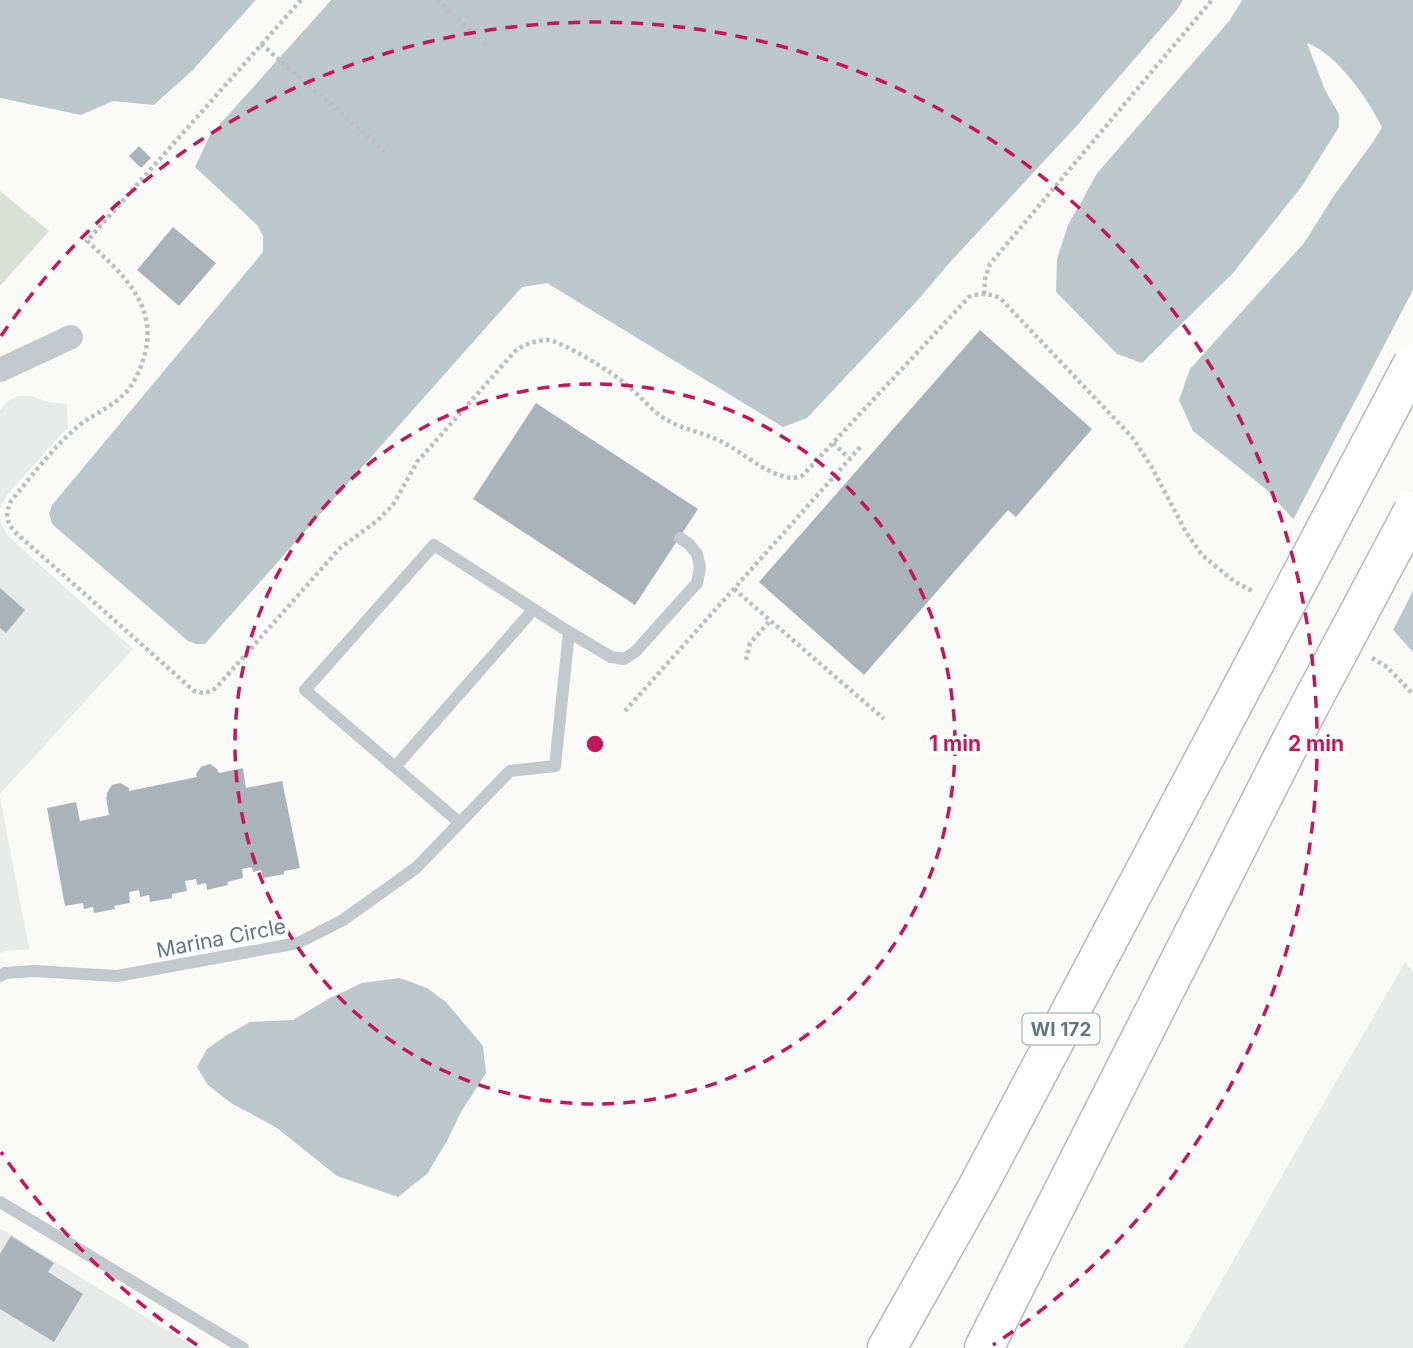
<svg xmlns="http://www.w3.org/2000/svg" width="1413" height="1348" font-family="Inter,sans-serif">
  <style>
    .built { fill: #e8e9e9 }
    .green { fill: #dadfd7 }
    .water { fill: #bbc7cb }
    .pier { fill: #fafaf8 }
    .building { fill: #aab3b9 }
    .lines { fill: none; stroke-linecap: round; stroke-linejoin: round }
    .motorway-casing { stroke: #b4b9bd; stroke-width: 41 }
    .path { stroke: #bbbfc2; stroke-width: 4.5; stroke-dasharray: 3.5 3.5; stroke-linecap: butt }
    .service { stroke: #c3c8cc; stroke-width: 12 }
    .minor { stroke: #c3c8cc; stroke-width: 24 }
    .motorway { stroke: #fff; stroke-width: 38 }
    .motorway-bridge-casing { stroke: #b4b9bd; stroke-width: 41; stroke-linecap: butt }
    .motorway-bridge { stroke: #fff; stroke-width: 38 }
    .ring { fill: none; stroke: #c2185b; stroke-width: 3.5; stroke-dasharray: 12 9 }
    .labels { text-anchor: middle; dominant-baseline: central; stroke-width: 7; stroke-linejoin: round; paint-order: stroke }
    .shield { fill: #fff; stroke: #939fa8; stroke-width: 2 }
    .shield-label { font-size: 19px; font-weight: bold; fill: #657683 }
    .street-label { font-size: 21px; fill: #657683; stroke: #fff }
    .centre { fill: #c2185b; stroke: #fff; stroke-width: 3.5 }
    .ring-label { font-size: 21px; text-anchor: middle; font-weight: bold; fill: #c2185b; stroke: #fff; stroke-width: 7; stroke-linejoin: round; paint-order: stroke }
  </style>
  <rect width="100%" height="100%" fill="#fafaf8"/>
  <path class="built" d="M18,396H30L49,402L67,404L68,427L7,495L0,509V410L8,401Z
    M0,510L1,523L7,535L133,649L0,794Z
    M0,797L29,949L7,951L0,953Z
    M1405,962L1413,972V1348H1183Z
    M0,1228L196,1348H0Z"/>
  <path class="green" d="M0,191L49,231L0,286Z"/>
  <path class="water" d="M0,0H256L192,71L154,105L113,101L81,115L0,98Z
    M331,0H1183L1177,10L1076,127L952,260L917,301L807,418L783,427L547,283L522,287L205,644H196L188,641L52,524L49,513L52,505L263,252V236L257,225L195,167L210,135Z
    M1242,0H1413V652L1266,489L1193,431L1179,400L1190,369L1304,243L1335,194L1373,142L1382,127C1367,98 1338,55 1307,43L1325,90L1339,114V127L1302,186L1233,273L1142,363L1117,354L1056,292L1057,259L1068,225L1097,173L1229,21Z
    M400,978L427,988L446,1002L483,1046L486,1073L461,1112L447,1141L427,1174L398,1197L337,1176L277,1128L231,1103L208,1085L197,1067L207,1049L227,1035L250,1022L293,1020L328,999L362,983Z"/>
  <path class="pier" d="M256,0H259L258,2L195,74L157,108L154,105L192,71Z
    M326,0H331L210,135L202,150L199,148L207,132Z
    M1183,0L1186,1L1180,13L1078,130L1038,173L1036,170L1076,127L1177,10Z
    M1238,0H1242L1229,21L1097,173L1078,208L1076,205L1095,171L1226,19Z
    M1413,290V591L1392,632L1292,522Z"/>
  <path class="building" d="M139,146L151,158L141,168L129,156Z
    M173,227L216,263L179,306L137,270Z
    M980,330L1092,429L1016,517L1008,510L864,675L759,582Z
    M536,403L698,509L635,605L473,499Z
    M0,588L25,610L6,633L0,628Z
    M210,764L217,769L219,773L243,768L246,788L282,781L300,868L284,871V874L263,878L261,870L253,872L252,867L242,869L243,878L227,882L228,885L207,890L206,883L197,885L196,879L185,881L187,891L172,894V898L150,902L149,895L140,897L139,890L129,892L130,903L114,906L115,909L94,913L93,907L84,909L83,903L65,906L47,808L76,802L80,821L109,815L106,797H107V793L112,785L120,783L129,788V791L197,777L196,774L201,767Z
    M11,1236L54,1263L48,1272L83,1294L54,1342L0,1309V1254Z"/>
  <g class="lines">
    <g class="motorway-casing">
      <path id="motorway" d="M887,1348L978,1186L1231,708
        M984,1348L1292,739"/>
    </g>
    <path class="path" d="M301,0L87,241C124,275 162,308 142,363C138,375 132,387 123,395C109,409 89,416 75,429C51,450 31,477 11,501C5,514 6,522 15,532L194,691C203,694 208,693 216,688L339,549L378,520L393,505L417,462L517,349C527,344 536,340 548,340C562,341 615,374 627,385C638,394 647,405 658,414C677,429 701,431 722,442C743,452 760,470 783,476C790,479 796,479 803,475L969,297C980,293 989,293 1000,298L1132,437L1151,466L1186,532L1202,555L1235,582L1254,592
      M437,0L486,44
      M261,44L385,151
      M984,294L985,279L990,264L1212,0
      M833,443L850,459
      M734,589L884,719
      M1372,658L1387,667L1413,694
      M746,660L750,643L770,621
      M625,711L862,445"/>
    <path class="service" d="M569,632L611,657L624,659L635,652L697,583L700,567L697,554L689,544L680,538
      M395,767L533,610
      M0,976L5,973L34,971L117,976L298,943L343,920L416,868L510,771L555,766L569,632L434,545L305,690L460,823
      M0,1202L243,1348"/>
    <path class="minor" d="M0,370L71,337"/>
    <use href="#motorway" class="motorway"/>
    <g class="motorway-bridge-casing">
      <path id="motorway-bridge" d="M1231,708L1413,363
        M1292,739L1413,511"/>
    </g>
    <use href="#motorway-bridge" class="motorway-bridge"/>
  </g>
  <g class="ring">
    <circle cx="595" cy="744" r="360"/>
    <path d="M197 1345A721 721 0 0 1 1 1152M1 336A721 721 0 1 1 993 1345"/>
  </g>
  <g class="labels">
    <rect class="shield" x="1022.5" y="1013.5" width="77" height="31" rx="5"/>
    <g class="shield-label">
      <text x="1061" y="1029">WI 172</text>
    </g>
    <g class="street-label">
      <text transform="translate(221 938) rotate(-11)">Marina Circle</text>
    </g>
  </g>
  <circle cx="595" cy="744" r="10" class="centre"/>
  <g class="ring-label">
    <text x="955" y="751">1 min</text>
    <text x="1316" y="751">2 min</text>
  </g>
</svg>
